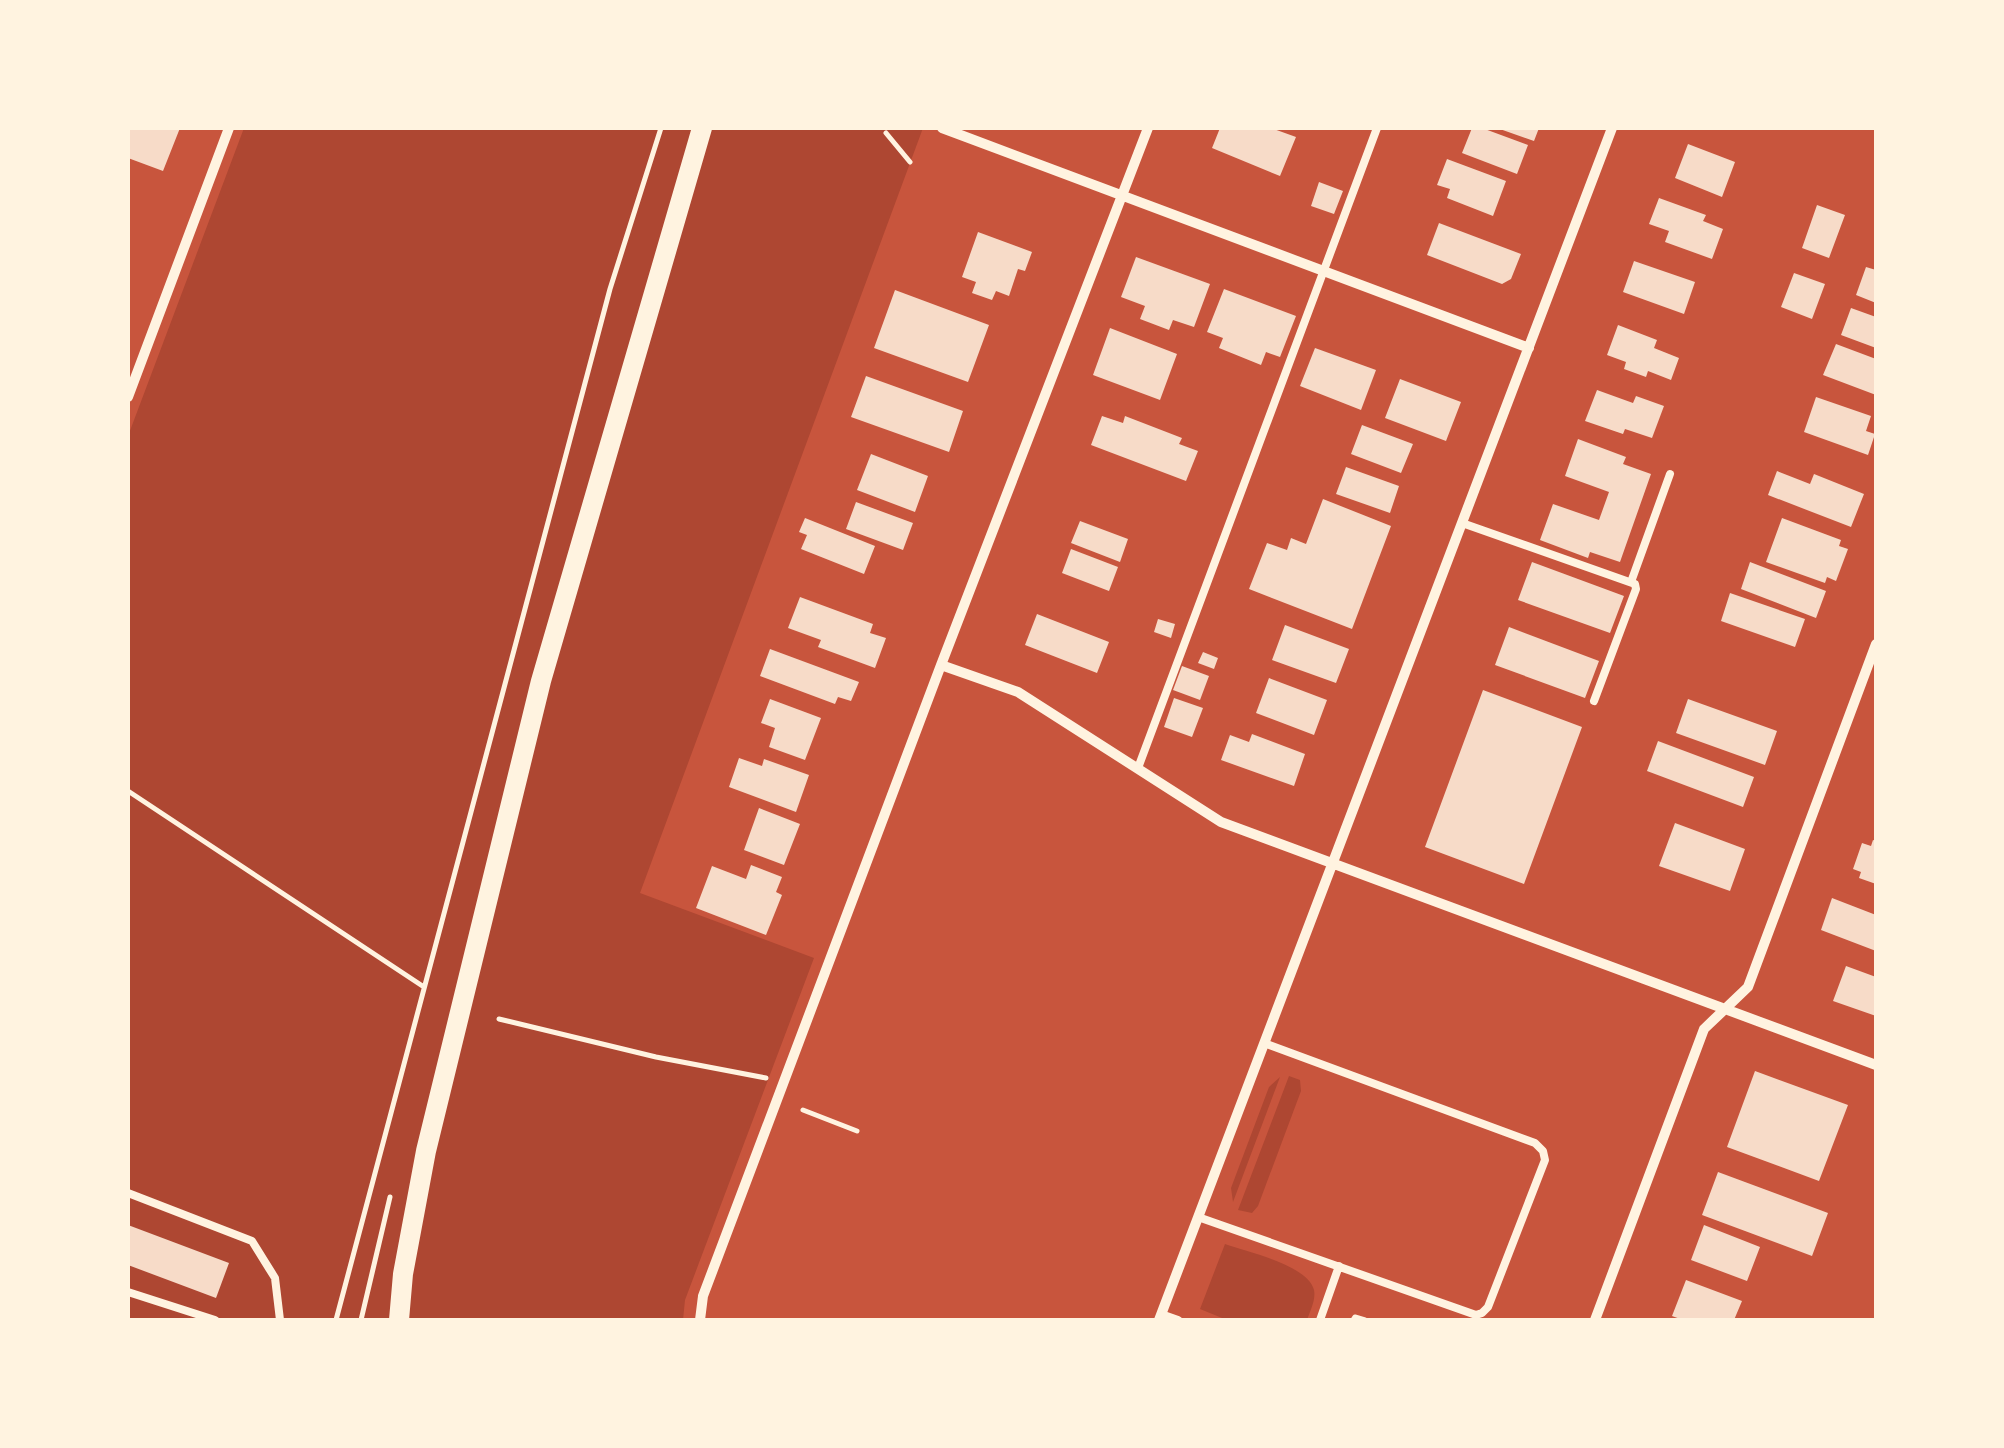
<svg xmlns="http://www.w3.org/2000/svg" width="2004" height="1448" font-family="Cabin,sans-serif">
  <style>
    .green { fill: #ae4732 }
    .building { fill: #f7dbc8 }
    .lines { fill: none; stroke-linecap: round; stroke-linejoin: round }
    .path { stroke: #fff3e0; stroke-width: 5 }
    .service { stroke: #fff3e0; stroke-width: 8 }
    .minor { stroke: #fff3e0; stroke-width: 10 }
    .secondary { stroke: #fff3e0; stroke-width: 20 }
  </style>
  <rect width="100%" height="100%" fill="#c8553d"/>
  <path class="green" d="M244,128H923L640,893L814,958L685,1300L683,1320H128V436Z
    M1289,1076L1300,1080L1301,1091L1258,1206L1252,1213L1238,1210Z
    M1280,1077L1233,1202L1231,1188L1269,1087Z
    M1225,1244C1247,1252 1308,1265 1314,1290C1316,1300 1310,1311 1307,1320H1227L1200,1309Z"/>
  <path class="building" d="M128,128H180L163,171L128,158Z
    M1220,128H1271L1296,137L1280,176L1212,148Z
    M1472,128H1482L1528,145L1517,174L1462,153Z
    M1497,128H1539L1534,141Z
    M1688,144L1735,162L1722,197L1675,178Z
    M1447,159L1506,181L1493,216L1447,198L1450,189L1437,185Z
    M1319,182L1343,191L1334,214L1311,206Z
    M1659,198L1706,215L1703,221L1723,229L1712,259L1665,242L1669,231L1649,224Z
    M1817,205L1845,215L1829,258L1802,248Z
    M1439,223L1521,254L1511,279L1502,284L1427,255Z
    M978,232L1032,252L1025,271L1018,269L1009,296L996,291L992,300L972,293L976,282L962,277Z
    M1136,257L1210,284L1194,327L1173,320L1169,330L1140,319L1145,306L1121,297Z
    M1634,261L1695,282L1684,314L1623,292Z
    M1866,267L1876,270V303L1856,295Z
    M1794,273L1825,284L1812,319L1781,307Z
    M1224,289L1296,316L1280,357L1266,352L1261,365L1219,348L1223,338L1207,332Z
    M895,290L989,325L968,382L874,348Z
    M1851,308L1876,317V348L1841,335Z
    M1618,325L1657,340L1654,348L1679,358L1671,380L1648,371L1646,377L1624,369L1626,362L1607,355Z
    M1110,328L1177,354L1160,400L1093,375Z
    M1836,344L1876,359V395L1823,375Z
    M1315,348L1376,370L1361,410L1300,386Z
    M866,376L963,411L949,452L851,417Z
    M1400,379L1461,402L1446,441L1385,418Z
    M1597,390L1633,403L1636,396L1664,406L1652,438L1625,429L1623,434L1585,421Z
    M1816,397L1871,416L1866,431L1875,434L1868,455L1804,432Z
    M1102,416L1123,423L1125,416L1182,438L1179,444L1198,451L1186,481L1091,445Z
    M1362,425L1413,444L1401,473L1351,454Z
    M1578,439L1626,457L1623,464L1651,474L1620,562L1590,552L1588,558L1540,540L1553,504L1599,520L1609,492L1565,476Z
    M871,454L928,476L915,512L857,490Z
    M1346,467L1399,486L1390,513L1336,494Z
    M1777,471L1810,484L1814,474L1864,494L1851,527L1768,495Z
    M1323,499L1391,526L1352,629L1249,589L1267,543L1287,550L1291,538L1306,544Z
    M856,502L913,523L903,550L846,529Z
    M805,518L875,546L864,574L801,549L807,535L799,532Z
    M1782,518L1841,540L1839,546L1848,549L1836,581L1827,577L1825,583L1766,562Z
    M1080,521L1128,539L1120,562L1071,543Z
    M1071,549L1118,567L1109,591L1062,573Z
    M1532,562L1624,596L1610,633L1518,600Z
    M1750,562L1826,591L1816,618L1741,589Z
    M1730,593L1805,619L1795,647L1721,621Z
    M800,597L873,624L870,633L886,638L875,668L818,647L821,640L788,628Z
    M1037,614L1109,642L1097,673L1025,645Z
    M1158,619L1175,624L1171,638L1154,632Z
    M1285,625L1349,649L1336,683L1272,660Z
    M1509,627L1599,661L1585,698L1495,665Z
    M770,649L859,682L851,701L838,697L835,704L760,676Z
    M1203,652L1218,658L1214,669L1198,663Z
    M1182,666L1209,676L1200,700L1173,690Z
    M1269,678L1327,700L1314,735L1256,713Z
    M1483,690L1582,727L1524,884L1425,847Z
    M1174,698L1203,708L1192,737L1164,727Z
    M770,699L821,718L805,760L769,747L775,728L761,723Z
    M1688,699L1777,731L1765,765L1676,733Z
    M1252,734L1305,754L1294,786L1221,760L1230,735L1249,742Z
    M1658,741L1754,777L1743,807L1647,771Z
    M739,758L762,766L764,759L809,775L796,812L729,787Z
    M759,808L800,824L784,865L744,850Z
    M1675,823L1745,849L1730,891L1659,866Z
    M1873,840L1876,841V884L1859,878L1861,872L1853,869L1862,843L1871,846Z
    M751,865L782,877L776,892L782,895L766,935L696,908L712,866L746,879Z
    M1832,898L1876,915V951L1821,930Z
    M1846,966L1876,977V1016L1833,1001Z
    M1755,1071L1848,1105L1819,1181L1727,1147Z
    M1718,1172L1828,1213L1812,1256L1702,1215Z
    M128,1225L229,1263L216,1298L128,1265Z
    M1704,1225L1760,1247L1747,1281L1691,1260Z
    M1686,1280L1742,1301L1734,1320H1683L1672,1316Z"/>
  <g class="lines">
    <path class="path" d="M886,133L910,162
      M128,791L424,987
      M499,1019L656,1057L766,1078
      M803,1110L857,1131
      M336,1320L610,289L661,128
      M361,1320L390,1197
      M1353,1320L1355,1317L1365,1320"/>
    <path class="service" d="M1462,523L1635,584L1636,589L1594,701
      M1631,582L1670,474
      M1138,768L1377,128
      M128,1193L252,1241L275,1278L280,1320
      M1198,1217L1476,1315L1482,1313L1488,1307L1545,1160L1543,1151L1535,1143L1264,1043
      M128,1292L215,1320
      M1161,1314L1178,1320
      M1320,1320L1339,1266"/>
    <path class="minor" d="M942,128L1529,348
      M128,397L229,128
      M941,665L1018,692L1221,822L1876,1065
      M700,1320L703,1296L941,665L1148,128
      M1159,1320L1612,128
      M1595,1320L1704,1029L1748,987L1876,644"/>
    <path class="secondary" d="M399,1320L403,1274L426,1151L541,681L702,128"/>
  </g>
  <rect width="2004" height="1448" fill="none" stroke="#fff3e0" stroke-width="260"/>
</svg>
